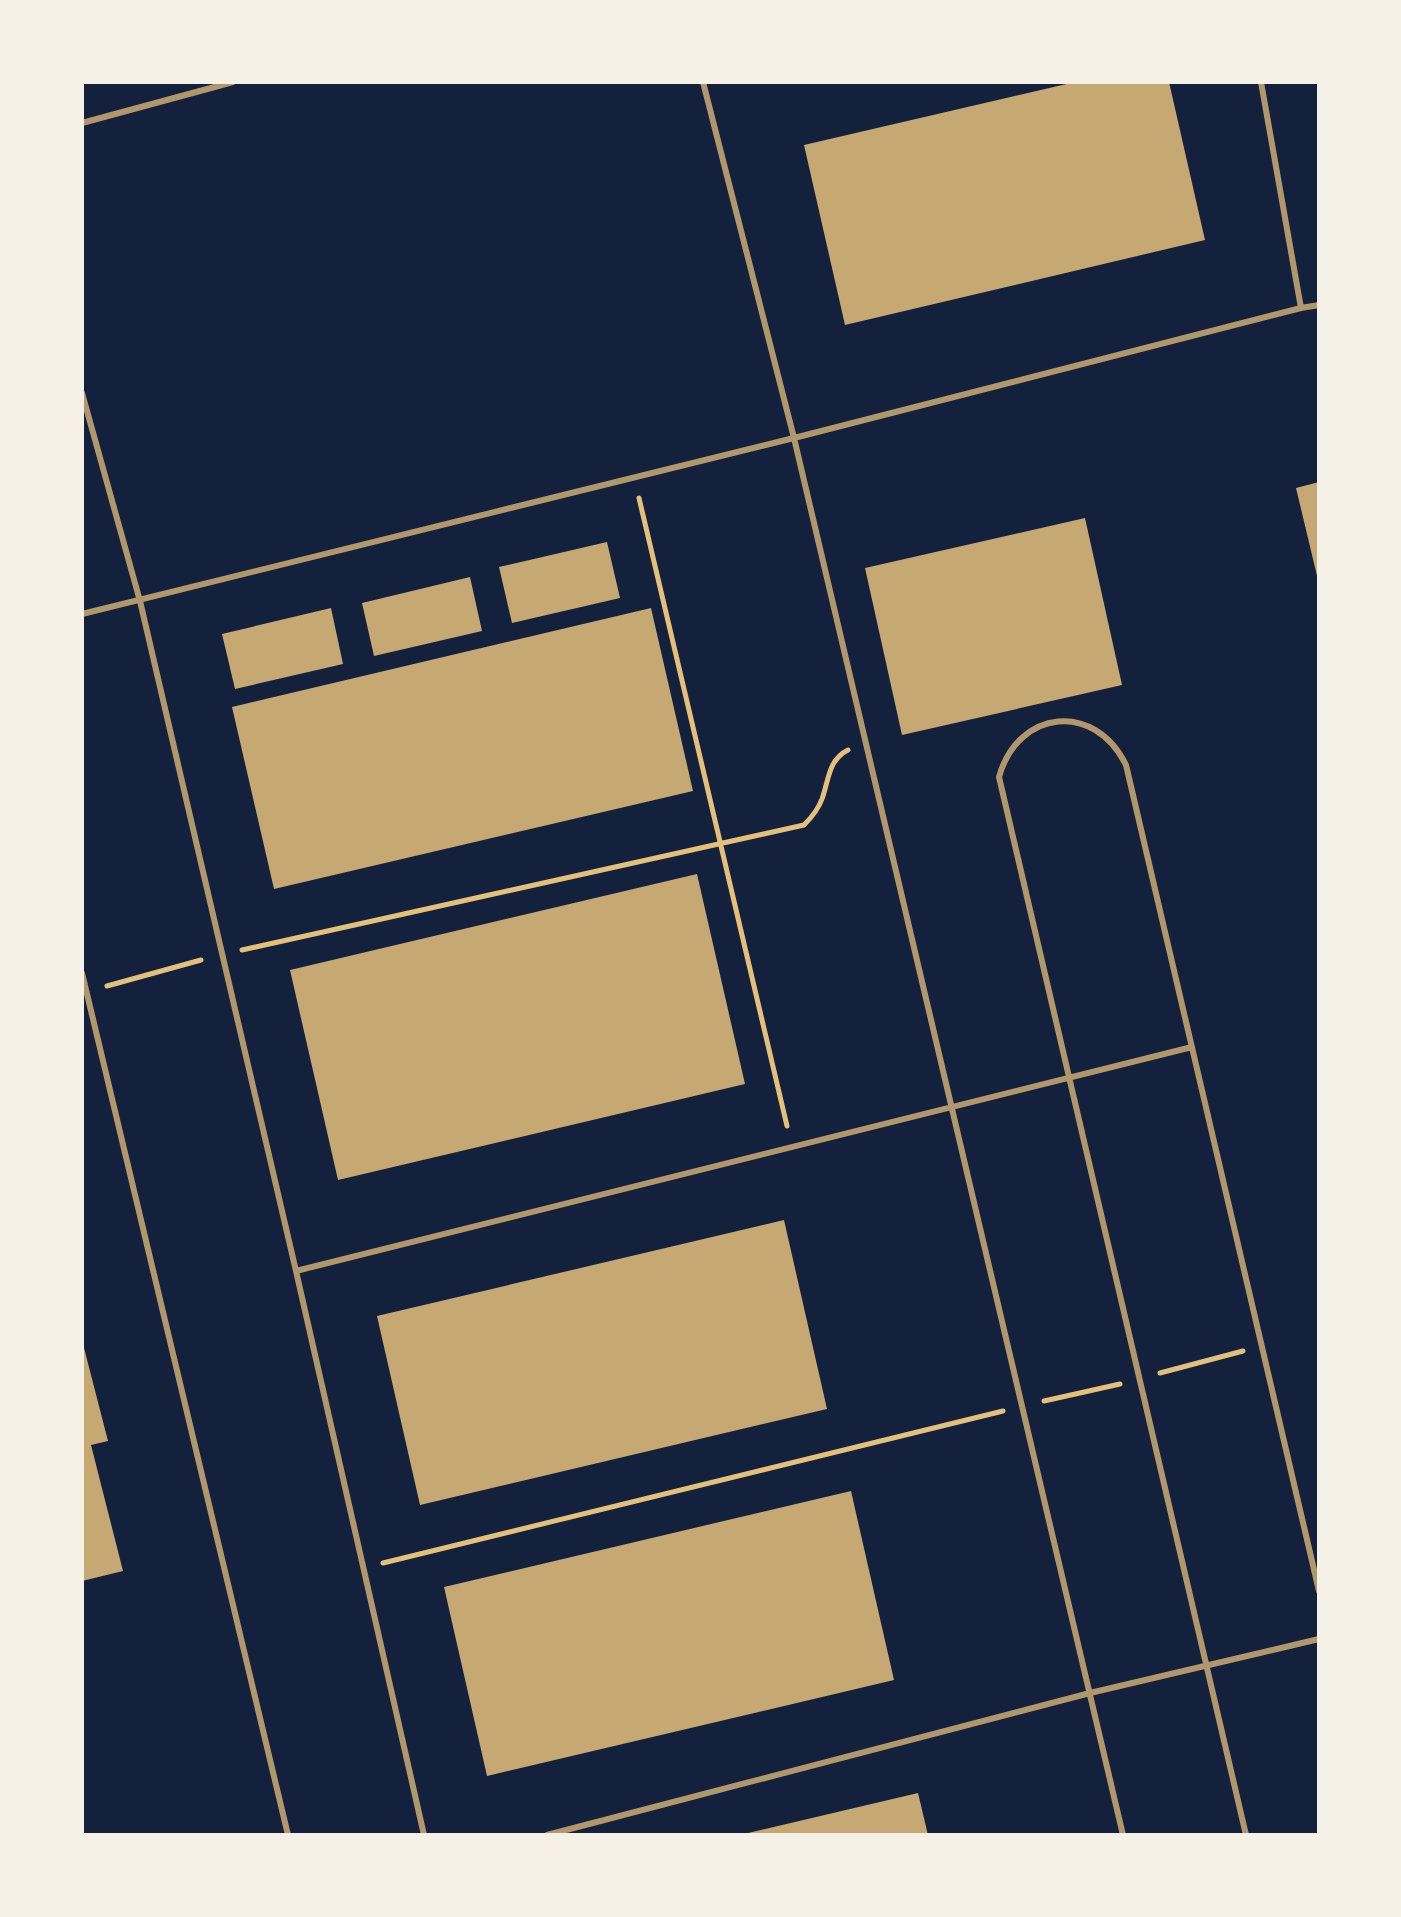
<svg xmlns="http://www.w3.org/2000/svg" width="1401" height="1917" font-family="Lato,sans-serif">
  <style>
    .building { fill: #c6a872 }
    .lines { fill: none; stroke-linecap: round; stroke-linejoin: round }
    .path { stroke: #e5c07b; stroke-width: 5 }
    .service { stroke: #b1986c; stroke-width: 6 }
  </style>
  <rect width="100%" height="100%" fill="#14213d"/>
  <path class="building" d="M1075,82H1169L1205,240L845,325L804,145Z
    M1319,482V580H1318L1296,488Z
    M1085,518L1122,685L902,735L865,568Z
    M607,542L620,598L512,623L499,567Z
    M470,577L482,631L374,656L362,603Z
    M331,608L343,664L235,689L222,634Z
    M651,608L693,791L274,889L232,707Z
    M697,874L745,1084L338,1180L290,970Z
    M784,1220L827,1409L420,1505L377,1316Z
    M82,1340L108,1441L91,1445L123,1571L82,1581Z
    M851,1491L894,1680L487,1776L444,1587Z
    M918,1793L928,1835H744V1834Z"/>
  <g class="lines">
    <path class="path" d="M639,498L787,1126
      M242,950L804,825C812,817 818,810 822,799C829,780 828,760 848,750
      M107,986L201,960
      M1160,1373L1243,1351
      M1044,1401L1120,1384
      M383,1563L1003,1411"/>
    <path class="service" d="M703,82L794,438L1123,1835
      M1261,82L1301,308
      M82,123L233,82
      M82,393L140,601L296,1271L424,1835
      M82,614L794,438L1301,308L1319,305
      M82,973L288,1835
      M296,1271L1192,1047
      M547,1835L1090,1693L1319,1639
      M1246,1835L999,777C1018,709 1095,701 1126,765L1319,1591"/>
  </g>
  <rect width="1401" height="1917" fill="none" stroke="#f6f1e7" stroke-width="168"/>
</svg>
